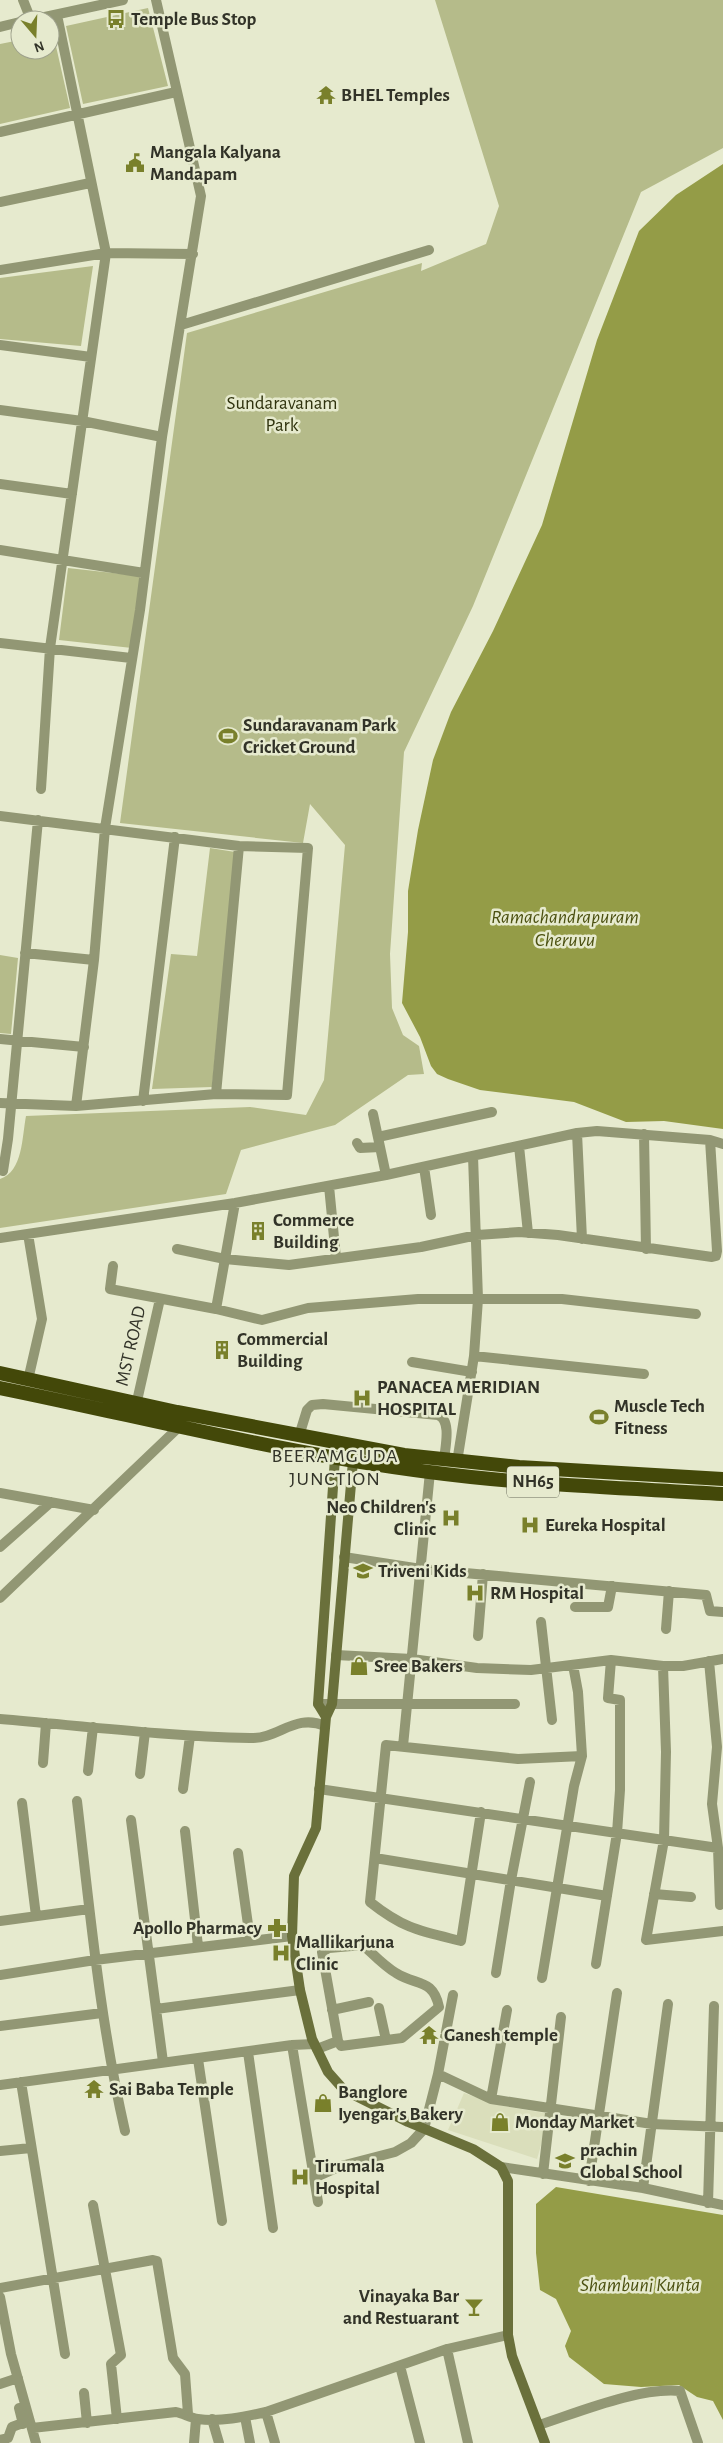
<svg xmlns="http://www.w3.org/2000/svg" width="723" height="2443" font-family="'Alegreya Sans',sans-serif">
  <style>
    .built { fill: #dadebb }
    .green { fill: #b5bb8a }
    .water { fill: #949c47 }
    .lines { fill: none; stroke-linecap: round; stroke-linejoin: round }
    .minor { stroke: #929774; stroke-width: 10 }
    .secondary { stroke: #6a703b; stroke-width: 10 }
    .trunk { stroke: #434809; stroke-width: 14 }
    .labels { text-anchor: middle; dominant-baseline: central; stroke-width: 5; stroke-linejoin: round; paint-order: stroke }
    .shield { fill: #e6eace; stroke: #686a5a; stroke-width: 1 }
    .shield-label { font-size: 18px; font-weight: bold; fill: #323328 }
    .poi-label { font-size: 19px; font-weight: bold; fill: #323328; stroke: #e6eace; text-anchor: start }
    .park-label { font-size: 19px; fill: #2f320d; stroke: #e6eace }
    .street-label { font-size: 19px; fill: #323328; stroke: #e6eace }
    .water-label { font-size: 20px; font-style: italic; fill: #4c5111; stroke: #e6eace }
    .neighbourhood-label { font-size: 20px; letter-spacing: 1px; fill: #323328; stroke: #e6eace }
  </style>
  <rect width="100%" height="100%" fill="#e6eace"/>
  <path class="built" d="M464,2093L503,2106L550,2114L537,2159L448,2130Z"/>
  <path class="green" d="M435,0H723V148L641,192L473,606L404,752L390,954L392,1008L403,1035L419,1046L424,1074L408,1075L335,1125L241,1150L226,1194L0,1228V1179C23,1172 22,1136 26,1116L250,1107L306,1115L324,1080L345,845L310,804L303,843L120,823L187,333L422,263L421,271L486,244L499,206Z
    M148,8L168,86L83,104L66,26Z
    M53,33L70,108L0,124V44L20,40V50H50V34Z
    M93,266L81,346L0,339V278Z
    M68,568L140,576L132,648L59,640Z
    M210,848L235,852L212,1087L152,1089L171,954L197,956Z
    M0,955L18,958L11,1034L0,1033Z"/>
  <path class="water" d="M723,164V1129L664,1121L626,1122L574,1102L480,1090L448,1079L437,1074L431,1066L420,1037L402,1003L408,932V891L418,830L433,760L451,712L493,631L542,525L597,340L639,231L676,195Z
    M556,2187L723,2215V2420L713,2401L697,2397L679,2385L641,2387L604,2384L569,2357L565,2346L571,2331L556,2299L540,2290L536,2253V2204Z"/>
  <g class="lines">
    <path class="minor" d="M23,0L31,20
      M31,20L123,0
      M0,27L20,22
      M0,132L176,92
      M0,202L90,183
      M0,270L106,253L193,254
      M181,325L429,250
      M0,345L91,357
      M0,410L82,421L162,437
      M0,484L72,494
      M0,550L144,573
      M0,643L131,658
      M41,789L50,648L106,253L57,15
      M0,816L239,846L308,848L287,1095L216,1094L76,1106L0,1103
      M25,953L94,960
      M0,1039L84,1047
      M216,1094L239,846
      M143,1101L175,837
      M76,1106L94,960L105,828L140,610L162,437L201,196L156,0
      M373,1114L386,1175
      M577,1133L582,1239
      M644,1134L646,1249
      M378,1137L492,1112
      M357,1143L360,1148L380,1147
      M519,1146L528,1233
      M424,1167L431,1215
      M0,1170L3,1171L8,1139L38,820
      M329,1186L336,1258
      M28,1234L42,1319L28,1380
      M0,1238L235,1203L386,1175L577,1133L597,1131L710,1140L723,1144
      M177,1249L225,1259L289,1265L421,1247L477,1235L519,1232L558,1235L712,1257L716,1256L717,1251L710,1140
      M113,1266L110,1289L216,1309L262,1320L308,1308L418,1299H562L696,1314
      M216,1309L235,1203
      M474,1356L644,1374
      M412,1362L472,1372
      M137,1401L160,1299
      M299,1436L307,1410L312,1405L323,1404L438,1415C452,1420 445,1448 444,1460
      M457,1462L474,1356L478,1299L473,1156
      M0,1493L94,1510
      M0,1547L51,1502
      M344,1557L421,1569L706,1595L710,1611L723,1612
      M0,1598L180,1426
      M575,1607H608L612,1586
      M541,1622L552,1720
      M666,1629L669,1591
      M478,1636L483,1574
      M336,1655L412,1659L477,1668L531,1670L611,1660L663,1666H683L723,1659
      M709,1661L717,1747L712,1804L718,1848L720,1905
      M663,1666L666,1752L664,1840L646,1940L723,1931
      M318,1704H515
      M0,1719C83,1726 166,1736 250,1738C279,1739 295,1713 325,1726
      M403,1746L430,1472
      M43,1763L46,1723
      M88,1771L93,1727
      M140,1774L145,1732
      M183,1789L190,1736
      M319,1789L718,1848
      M77,1801C90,1912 100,2022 125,2131
      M22,1803L36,1916
      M481,1812L461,1941C420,1931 404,1929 370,1902L386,1745L518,1759L582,1756L578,1692L573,1665
      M131,1820L163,2062
      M185,1831L198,1946
      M238,1853L250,1939
      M375,1858L607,1896
      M654,1894L691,1897
      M0,1921L89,1909
      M596,1964L617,1833L620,1790V1700L608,1698L611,1660
      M496,1973L511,1880L530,1782
      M0,1975L95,1960L292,1936
      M542,1978L574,1786L582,1756
      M453,1995L438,2074L491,2099L652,2124L723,2127
      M379,2008L386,2040
      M156,2009L300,1990
      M332,2010L369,2002
      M0,2026L102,2013
      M292,2045L318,2202
      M317,2049L338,2041L341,2046L402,2038L439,2007C433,1978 416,1986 396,1973C384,1966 373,1954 363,1945L329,1948L322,1952L338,2041
      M248,2052L273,2228
      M198,2059L222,2221
      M21,2082L65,2354
      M0,2085L292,2045L314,2044
      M491,2099L507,2010
      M0,2151L31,2148
      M501,2167L643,2188L723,2205
      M543,2174L561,2017
      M314,2178L341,2166L395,2152L411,2143L424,2129L438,2074
      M589,2181L617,1993
      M643,2188L668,2004
      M708,2203L714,2006
      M93,2205L121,2355L111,2364L117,2419
      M0,2288L153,2260L157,2261L173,2358L185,2374L188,2414
      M0,2297L11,2354L36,2443
      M447,2349L468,2443
      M400,2366L420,2443
      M0,2384L18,2378
      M84,2393L87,2423
      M19,2408L23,2424
      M266,2412L275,2443
      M245,2417L250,2443
      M212,2419L219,2443
      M539,2425C579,2412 639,2387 680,2391L698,2443
      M32,2428L176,2412C184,2414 191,2418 198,2419C220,2422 244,2417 266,2412L447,2349L508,2335
      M0,2440L8,2438L12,2427L28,2421
      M194,2443L196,2419"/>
    <path class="secondary" d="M353,1461L332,1704L326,1717L316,1828L294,1876L292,1936L300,1990L312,2039L328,2072L344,2090L408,2122L473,2149L501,2167L508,2181V2335L512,2356L545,2443
      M326,1717L318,1704L335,1458"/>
    <path class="trunk" d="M0,1373L177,1412L404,1455L519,1467L723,1479
      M0,1388C143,1417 285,1454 429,1472C527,1485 625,1488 723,1494"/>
  </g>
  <defs>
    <g id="bus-bare" transform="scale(1.5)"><path d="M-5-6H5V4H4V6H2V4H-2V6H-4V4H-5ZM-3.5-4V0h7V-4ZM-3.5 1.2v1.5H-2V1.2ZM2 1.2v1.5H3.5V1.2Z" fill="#79802b" stroke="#e6eace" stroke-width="2.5" paint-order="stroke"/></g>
    <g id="temple-bare" transform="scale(1.5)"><path d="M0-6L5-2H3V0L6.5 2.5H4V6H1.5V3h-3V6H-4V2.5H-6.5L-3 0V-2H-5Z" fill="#79802b" stroke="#e6eace" stroke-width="2.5" paint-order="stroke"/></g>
    <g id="civic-bare" transform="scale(1.5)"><path d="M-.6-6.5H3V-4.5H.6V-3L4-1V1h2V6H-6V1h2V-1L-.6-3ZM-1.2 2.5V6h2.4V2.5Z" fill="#79802b" stroke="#e6eace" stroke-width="2.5" paint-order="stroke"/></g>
    <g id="stadium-bare" transform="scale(1.5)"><path d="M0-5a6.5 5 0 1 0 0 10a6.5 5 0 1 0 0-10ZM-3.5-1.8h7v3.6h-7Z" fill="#79802b" stroke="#e6eace" stroke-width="2.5" paint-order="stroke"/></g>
    <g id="building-bare" transform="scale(1.5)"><path d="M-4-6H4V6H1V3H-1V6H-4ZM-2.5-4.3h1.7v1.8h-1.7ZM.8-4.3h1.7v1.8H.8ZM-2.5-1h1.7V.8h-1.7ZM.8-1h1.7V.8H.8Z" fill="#79802b" stroke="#e6eace" stroke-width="2.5" paint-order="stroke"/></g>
    <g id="hospital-bare" transform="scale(1.5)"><path d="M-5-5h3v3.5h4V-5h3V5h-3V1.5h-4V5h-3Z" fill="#79802b" stroke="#e6eace" stroke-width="2.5" paint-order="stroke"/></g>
    <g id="school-bare" transform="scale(1.5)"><path d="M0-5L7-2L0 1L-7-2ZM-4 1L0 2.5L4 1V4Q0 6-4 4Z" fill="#79802b" stroke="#e6eace" stroke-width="2.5" paint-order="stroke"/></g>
    <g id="shop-bare" transform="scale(1.5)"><path d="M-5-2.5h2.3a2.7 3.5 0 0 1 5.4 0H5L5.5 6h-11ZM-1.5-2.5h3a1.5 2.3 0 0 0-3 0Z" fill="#79802b" stroke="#e6eace" stroke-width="2.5" paint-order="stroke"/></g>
    <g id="pharmacy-bare" transform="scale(1.5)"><path d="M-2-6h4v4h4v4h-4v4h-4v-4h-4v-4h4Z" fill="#79802b" stroke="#e6eace" stroke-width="2.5" paint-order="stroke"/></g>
    <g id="bar-bare" transform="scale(1.5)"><path d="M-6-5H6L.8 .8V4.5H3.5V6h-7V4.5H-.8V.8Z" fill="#79802b" stroke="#e6eace" stroke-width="2.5" paint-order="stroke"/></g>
  </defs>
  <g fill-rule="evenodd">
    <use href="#bus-bare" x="116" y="19"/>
    <use href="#temple-bare" x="326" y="95"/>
    <use href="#civic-bare" x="135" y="163"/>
    <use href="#stadium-bare" x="228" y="736"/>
    <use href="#building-bare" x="258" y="1231"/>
    <use href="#building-bare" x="222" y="1350"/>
    <use href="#hospital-bare" x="362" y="1398"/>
    <use href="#stadium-bare" x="599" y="1417"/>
    <use href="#hospital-bare" x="451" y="1518"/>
    <use href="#hospital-bare" x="530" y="1525"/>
    <use href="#school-bare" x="363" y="1571"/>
    <use href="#hospital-bare" x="475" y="1593"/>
    <use href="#shop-bare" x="359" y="1666"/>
    <use href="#pharmacy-bare" x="277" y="1928"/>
    <use href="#hospital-bare" x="281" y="1953"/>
    <use href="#temple-bare" x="429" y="2035"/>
    <use href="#temple-bare" x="94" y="2089"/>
    <use href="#shop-bare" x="323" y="2103"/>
    <use href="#shop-bare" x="500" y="2122"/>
    <use href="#school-bare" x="565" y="2161"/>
    <use href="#hospital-bare" x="300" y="2177"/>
    <use href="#bar-bare" x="474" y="2307"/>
  </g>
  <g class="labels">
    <rect class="shield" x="507" y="1466.5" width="52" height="31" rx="4"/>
    <g class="shield-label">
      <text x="533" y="1482">NH65</text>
    </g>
    <g class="poi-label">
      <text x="131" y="19">Temple Bus Stop</text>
      <text x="341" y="95">BHEL Temples</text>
      <text x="150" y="152">Mangala Kalyana<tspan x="150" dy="22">Mandapam</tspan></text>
      <text x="243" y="725">Sundaravanam Park<tspan x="243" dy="22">Cricket Ground</tspan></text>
      <text x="273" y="1220">Commerce<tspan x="273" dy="22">Building</tspan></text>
      <text x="237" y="1339">Commercial<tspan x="237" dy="22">Building</tspan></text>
      <text x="377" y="1387">PANACEA MERIDIAN<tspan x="377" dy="22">HOSPITAL</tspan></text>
      <text x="614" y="1406">Muscle Tech<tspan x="614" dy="22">Fitness</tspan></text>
      <text x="436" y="1507" text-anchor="end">Neo Children's<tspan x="436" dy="22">Clinic</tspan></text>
      <text x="545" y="1525">Eureka Hospital</text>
      <text x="378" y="1571">Triveni Kids</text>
      <text x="490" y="1593">RM Hospital</text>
      <text x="374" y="1666">Sree Bakers</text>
      <text x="262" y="1928" text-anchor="end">Apollo Pharmacy</text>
      <text x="296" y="1942">Mallikarjuna<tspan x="296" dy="22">Clinic</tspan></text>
      <text x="444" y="2035">Ganesh temple</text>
      <text x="109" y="2089">Sai Baba Temple</text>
      <text x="338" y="2092">Banglore<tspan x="338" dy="22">Iyengar's Bakery</tspan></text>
      <text x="515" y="2122">Monday Market</text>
      <text x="580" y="2150">prachin<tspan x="580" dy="22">Global School</tspan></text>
      <text x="315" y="2166">Tirumala<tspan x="315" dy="22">Hospital</tspan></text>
      <text x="459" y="2296" text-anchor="end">Vinayaka Bar<tspan x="459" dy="22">and Restuarant</tspan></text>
    </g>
    <g class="park-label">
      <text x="282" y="403">Sundaravanam<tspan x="282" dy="22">Park</tspan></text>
    </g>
    <g class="street-label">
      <text transform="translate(131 1346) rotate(-77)">MST ROAD</text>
    </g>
    <g class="water-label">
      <text x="565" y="917">Ramachandrapuram<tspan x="565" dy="23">Cheruvu</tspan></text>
      <text x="640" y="2285">Shambuni Kunta</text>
    </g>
    <g class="neighbourhood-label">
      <text x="335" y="1456">BEERAMGUDA<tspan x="335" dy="23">JUNCTION</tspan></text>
    </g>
  </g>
  <g transform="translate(35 35) rotate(161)"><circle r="24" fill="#e6eace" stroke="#9ea18c"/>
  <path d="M0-4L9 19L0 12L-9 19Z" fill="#79802b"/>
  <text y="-8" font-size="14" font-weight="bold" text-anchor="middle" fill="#323328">N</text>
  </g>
</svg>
